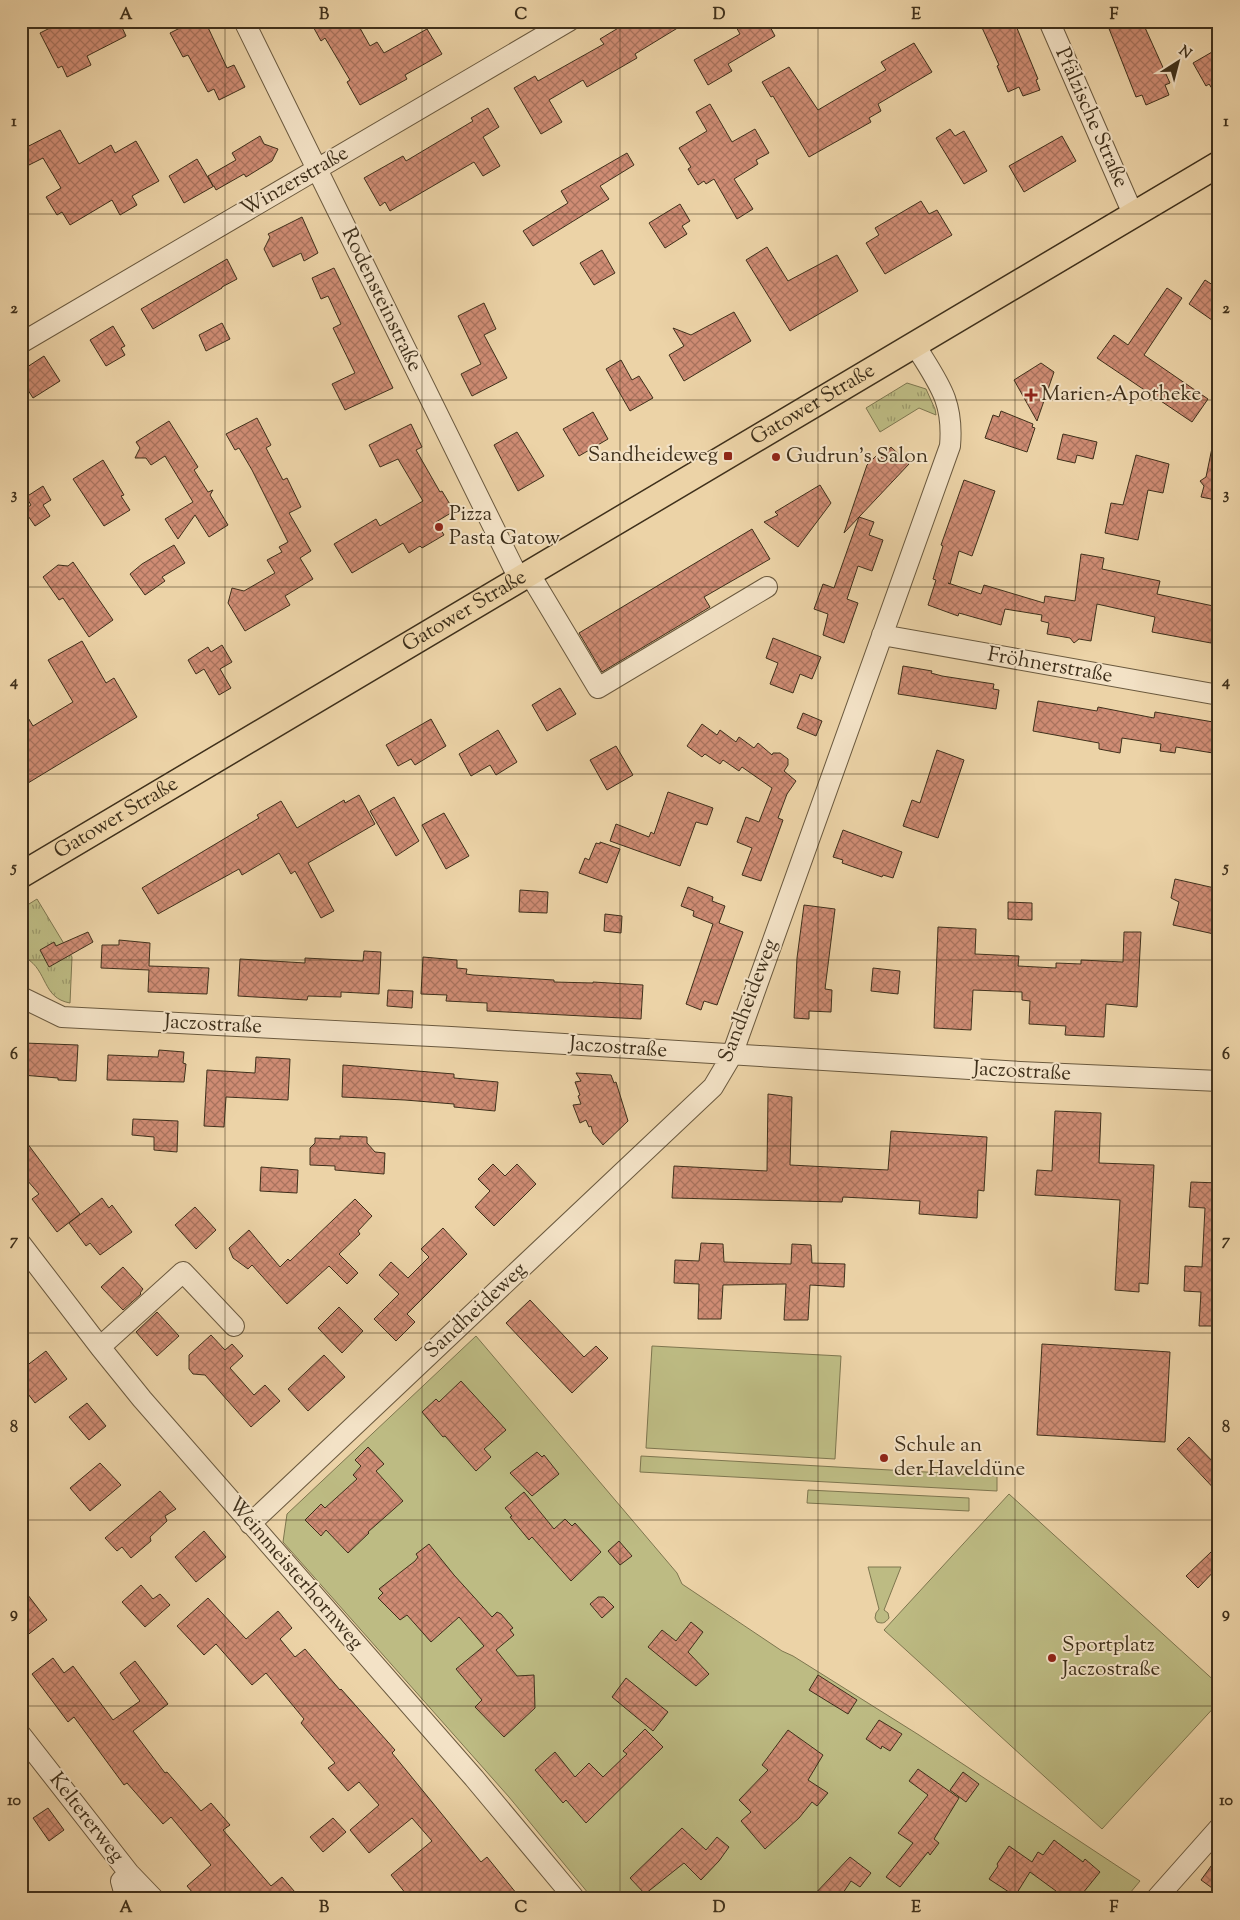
<svg xmlns="http://www.w3.org/2000/svg" width="1240" height="1920" font-family="'Sorts Mill Goudy',serif">
  <style>
    .grass { fill: url(#grass-tufts); stroke: #7e764f }
    .garden { fill: #bdbb83; stroke: #7e764f }
    .building { fill: url(#building-cross-hatch); stroke: #3f301b }
    .lines { fill: none; stroke-linecap: round; stroke-linejoin: round }
    .minor-casing { stroke: #6a593e; stroke-width: 22 }
    .major-casing { stroke: #3f301b; stroke-width: 28 }
    .minor { stroke: #f3e2c6; stroke-width: 20 }
    .major { stroke: #ecd3a7; stroke-width: 25 }
    .grid { fill: none; stroke: #3f301b; stroke-width: 1; stroke-opacity: 0.55 }
    .poi-dot { fill: #8f2418; stroke: #f3e2c6; stroke-width: 2 }
    .labels { text-anchor: middle; dominant-baseline: central; stroke-width: 4; stroke-linejoin: round; paint-order: stroke }
    .street-label { font-size: 21px; fill: #3f301b; stroke: #f3e2c6 }
    .poi-label { font-size: 21px; fill: #3f301b; stroke: #f3e2c6; text-anchor: start }
    .neatline { fill: none; stroke: #3f301b; stroke-width: 2 }
    .grid-label { font-size: 16px; text-anchor: middle; font-weight: bold; fill: #3f301b }
  </style>
  <defs>
    <pattern id="grass-tufts" width="24" height="20" patternUnits="userSpaceOnUse" patternTransform="scale(1.25)"><rect width="24" height="20" fill="#bdbb83"/><path d="M3 7l-1-3M5 7V3M7 7l1-3M15 17l-1-3M17 17v-4M19 17l1-3" fill="none" stroke="#9b986a"/></pattern>
    <pattern id="building-cross-hatch" width="8" height="8" patternUnits="userSpaceOnUse" patternTransform="scale(1.25)"><rect width="8" height="8" fill="#cf8c74"/><path d="M0 0l8 8M0 8l8-8" fill="none" stroke="#a9735e"/></pattern>
  </defs>
  <rect width="100%" height="100%" fill="#ecd3a7"/>
  <filter id="stains"><feTurbulence type="fractalNoise" baseFrequency=".004" numOctaves="4"/><feColorMatrix values="0 0 0 0 .2 0 0 0 0 .09 0 0 0 0 .02 0 0 0 .5 -.17"/></filter>
  <radialGradient id="worn" r=".72"><stop offset=".6" stop-color="#630" stop-opacity="0"/><stop offset="1" stop-color="#630" stop-opacity=".3"/></radialGradient>
  <path class="grass" d="M907,383L926,389L935,409L936,415L919,408L880,432L866,408Z
    M37,899L72,957L70,1003C42,998 48,971 26,958L21,961V909Z"/>
  <path class="garden" d="M476,1336L677,1573L682,1584L782,1651L793,1656L919,1735L1140,1881L1125,1899H593L509,1797L283,1542L287,1514Z
    M652,1346L841,1356L835,1459L646,1448Z
    M641,1456L997,1476V1491L640,1472Z
    M808,1490L969,1498V1511L807,1503Z
    M1009,1494L1219,1685V1702L1102,1829L884,1630Z
    M868,1567H901L884,1610L888,1613L889,1618C885,1623 883,1624 877,1622L875,1618L876,1613L879,1609Z"/>
  <path class="building" d="M64,21H119L126,36L87,56L91,65L67,77L62,66L58,68L40,33Z
    M194,21H205L227,68L234,65L245,87L219,100L214,89L208,92L188,55L183,57L170,33Z
    M310,21H356L370,46L377,42L384,53L427,29L442,54L405,75L407,79L360,105L347,82L350,80L325,38L321,41Z
    M630,21H689L635,54L637,58L587,87L583,80L549,100L562,122L541,134L514,88L535,76L538,81L604,44L600,39Z
    M733,21H767L775,36L728,64L732,71L708,85L694,60L740,34Z
    M979,21H1014L1038,79L1036,80L1040,90L1023,96L1019,87L1008,92L997,66L999,65Z
    M1106,21H1142L1170,83L1165,85L1169,95L1146,105L1142,95L1136,97Z
    M914,43L932,72L878,104L881,111L869,118L871,122L809,157L773,96L771,97L762,82L789,67L818,110L886,70L881,62Z
    M1219,48V99L1209,84L1206,86L1193,63Z
    M710,104L732,142L755,129L769,153L756,160L758,164L734,179L753,209L737,219L714,179L706,184L704,181L698,185L688,169L691,167L679,148L707,131L696,112Z
    M488,108L499,127L483,137L500,166L483,176L474,162L390,211L385,202L380,206L364,178L403,156L406,161L473,121L471,118Z
    M950,129L955,136L964,131L987,171L964,184L936,138Z
    M60,130L79,164L111,145L115,153L136,141L159,181L132,196L137,205L120,215L112,200L70,225L62,212L57,215L46,197L61,188L43,158L21,169V150Z
    M260,136L264,144L278,149L272,161L246,177L244,174L216,190L214,186L184,203L169,176L197,159L213,186L208,176L236,160L232,153Z
    M1062,136L1076,161L1024,192L1009,166Z
    M627,153L634,165L600,186L609,199L533,246L523,231L568,203L561,191Z
    M921,201L929,214L937,210L952,235L885,274L866,243L879,235L875,228Z
    M680,204L690,221L682,226L687,234L665,248L649,223Z
    M302,217L318,253L304,261L301,253L273,267L264,249L270,237L268,234Z
    M767,247L788,281L837,255L858,291L790,331L746,260Z
    M602,250L615,273L594,285L580,263Z
    M227,259L237,279L222,287V288L153,329L141,309Z
    M334,268L393,388L345,410L332,384L355,373L333,328L341,324L328,296L321,299L312,278Z
    M1205,280L1219,289V325L1189,304Z
    M1167,288L1182,298L1144,355L1208,399L1192,422L1097,358L1114,335L1128,345Z
    M484,303L496,329L484,335L507,378L472,396L461,374L481,364L458,316Z
    M734,312L751,341L684,381L669,355L684,346L673,328L691,335Z
    M222,323L230,339L206,351L199,335Z
    M113,326L125,346L121,348L125,355L106,366L90,340Z
    M44,356L60,381L33,398L21,379V371Z
    M621,360L632,380L639,376L653,398L630,411L606,369Z
    M1041,363L1054,372L1037,421L1014,380Z
    M1001,411L1033,424L1032,427L1035,428L1027,452L985,438L993,415L999,417Z
    M593,412L608,439L579,456L563,429Z
    M257,418L271,445L266,448L283,480L287,478L301,507L289,513L311,551L300,558L313,579L285,596L290,605L245,631L228,603L232,588L244,591L275,573L267,560L282,552L279,547L288,542L252,470L239,448L235,450L226,434Z
    M169,421L198,467L194,470L208,492L213,490L210,495L228,525L209,537L195,515L178,539L165,519L193,502L165,456L151,465L146,458H135L140,448L136,442Z
    M411,424L422,447L416,450L440,492L442,491L454,511L436,522L444,535L422,548L420,546L409,553L403,543L352,573L334,544L376,519L380,526L423,501L398,459L380,467L369,445Z
    M517,432L544,476L518,491L494,445Z
    M1063,434L1097,442L1093,459L1077,455L1075,463L1057,459Z
    M891,447L909,464L844,533L867,465L876,456L880,459Z
    M1212,448L1219,449V511L1211,499L1201,497L1204,486L1200,481L1206,477Z
    M1136,455L1169,464L1163,493L1148,490L1138,540L1105,533L1111,503L1123,505Z
    M103,460L124,495L121,496L130,510L104,526L73,479Z
    M964,480L995,491L972,556L959,551L950,584L948,583L981,594L984,585L1044,603L1045,596L1075,601L1081,554L1104,558L1102,569L1160,581L1157,594L1218,607L1211,643L1152,632L1155,617L1097,604L1091,641L1079,639L1074,643L1070,638L1047,634L1049,623L1041,621L1042,615L1005,609L1001,625L959,613L958,616L928,605L936,580L933,579L943,546L941,545Z
    M820,485L831,503L798,547L764,522L778,515L775,512Z
    M43,486L51,500L43,505L50,516L35,526L24,510L31,505L26,497Z
    M859,517L874,522L869,535L883,540L872,571L858,566L847,599L858,603L844,643L823,635L828,614L814,609L823,584L834,588Z
    M752,529L770,559L704,597L710,607L602,672L579,633Z
    M174,545L185,563L162,577L165,581L145,595L130,574L142,564Z
    M73,562L113,620L89,637L63,598L59,600L43,577L58,565L68,566Z
    M773,638L821,657L812,679L800,674L793,693L770,684L778,663L766,658Z
    M82,641L106,683L114,678L137,717L28,783L21,774V706L33,726L73,702L48,660Z
    M222,645L232,662L220,669L231,688L219,695L204,669L196,674L188,660L208,647L211,652Z
    M903,666L932,671L931,673L942,676L994,684L993,689L999,690L996,709L898,694Z
    M560,688L576,714L547,731L532,705Z
    M1038,701L1097,711L1098,707L1154,718L1155,712L1219,723V754L1176,747L1175,753L1160,751L1161,744L1122,738L1120,753L1099,749V743L1033,731Z
    M803,713L822,721L816,736L797,728Z
    M431,719L446,746L415,765L411,759L398,766L386,745Z
    M702,724L717,735L720,730L736,742L739,737L754,748L758,743L772,755L773,753H780L788,759V765L784,771L796,781L787,794L778,818L783,820L761,881L742,875L752,848L737,842L746,817L759,822L772,788L742,767L739,771L723,760L720,764L705,754L702,757L687,746Z
    M498,730L517,762L496,775L490,765L471,776L459,754Z
    M616,746L633,775L607,790L590,760Z
    M937,750L964,760L938,838L903,826L912,800L920,803Z
    M668,792L713,808L707,825L696,822L680,866L610,841L616,824L649,837L651,832L654,834Z
    M359,795L375,824L308,863L334,911L321,918L295,871L291,874L279,853L242,875L239,869L158,914L142,888L259,818L257,815L281,801L297,828L344,800L345,803Z
    M394,797L419,841L396,856L370,811Z
    M444,813L469,856L446,869L422,825Z
    M843,830L902,852L893,878L883,875L882,877L842,863L843,860L833,857Z
    M600,842L620,849L607,883L579,873L585,858L589,860L596,843L600,844Z
    M1175,879L1219,889V911L1214,934L1173,925L1179,902L1171,898Z
    M688,887L713,897L712,901L725,906L719,923L743,932L717,1005L704,1001L701,1010L686,1004L713,924L693,916L694,911L681,906Z
    M520,890L548,892L547,913L519,912Z
    M1008,902L1032,903V920L1008,919Z
    M804,905L835,909L825,989L832,990L831,1012L809,1011V1019L794,1018L797,958Z
    M605,914L622,916L621,933L604,931Z
    M938,927L976,929L975,954L1019,956L1018,966L1056,968V963L1081,964V960L1123,962L1124,932H1141L1137,1007L1106,1004L1104,1037L1065,1035L1066,1026L1029,1024L1030,1001L1022,1000V992L973,990L971,1030L934,1028Z
    M88,932L93,942L49,967L40,950L54,942L56,946Z
    M119,940L150,943L149,966L209,968L207,994L148,992L149,970L101,968L102,945H119Z
    M364,951L381,952L379,994L341,992V997L308,996L307,1000L238,996L240,959L305,963V958L363,961Z
    M423,957L457,960V968L467,969L466,974L473,975L554,980V982L593,983V982L643,985L641,1019L487,1011V1003L446,1001L447,995L421,994Z
    M873,968L900,971L898,994L871,991Z
    M388,990L413,991L412,1008L387,1006Z
    M24,1043L78,1045L76,1081L58,1080V1078L22,1075Z
    M159,1050L184,1052L183,1063L186,1064L184,1082L107,1080L108,1055L158,1057Z
    M256,1057L290,1059L288,1100L226,1097L224,1127L204,1126L207,1070L255,1073Z
    M343,1065L454,1074V1078L498,1082L495,1111L454,1107V1104L405,1100L342,1097Z
    M576,1073L611,1075L614,1083L616,1082L628,1121L603,1145L593,1133L591,1126L589,1127L586,1120L580,1123L573,1105L581,1104L578,1096L580,1095L575,1082L581,1081Z
    M768,1094L792,1097L790,1165L888,1170L891,1131L987,1137L984,1191L978,1190L977,1218L919,1214L920,1201L843,1197L842,1202L672,1198L674,1166L767,1171Z
    M1055,1111L1101,1113L1099,1163L1154,1165L1148,1284L1139,1283V1292L1115,1290L1120,1200L1035,1195L1037,1170L1052,1171Z
    M133,1119L178,1121L177,1152L154,1150V1137L132,1135Z
    M21,1135L80,1214L57,1232L32,1199L39,1194L21,1173Z
    M340,1136L367,1137V1143L375,1152L385,1153L384,1174L335,1170V1166L310,1165V1148L315,1143V1138L340,1139Z
    M493,1164L505,1176L517,1164L536,1184L494,1226L475,1207L490,1191L478,1179Z
    M261,1167L298,1170L297,1193L260,1191Z
    M1191,1182L1219,1183V1326H1199L1201,1292L1184,1291L1185,1266L1202,1267L1205,1208L1189,1207Z
    M102,1198L109,1208L112,1205L132,1232L100,1255L90,1243L86,1246L69,1223Z
    M355,1199L372,1216L358,1231L360,1234L339,1254L358,1273L347,1284L329,1266L287,1304L252,1265L248,1269L233,1258L229,1248L249,1230L280,1267L288,1259L290,1261Z
    M195,1207L216,1230L196,1249L175,1225Z
    M443,1228L467,1254L407,1314L415,1322L396,1341L374,1319L399,1294L379,1275L391,1262L408,1278L429,1257L421,1249Z
    M701,1243L723,1244L724,1262L791,1264L792,1244L811,1245L812,1263L845,1264L844,1287L810,1285L808,1320H784L786,1284L723,1285L721,1319H698L699,1284L674,1283L675,1260L699,1261Z
    M123,1267L143,1289L140,1293L141,1294L123,1310L101,1287Z
    M530,1300L584,1357L596,1346L608,1358L572,1393L506,1323Z
    M339,1307L363,1331L342,1353L318,1328Z
    M157,1312L179,1336L157,1356L136,1332Z
    M211,1335L225,1350L232,1344L243,1356L230,1368L254,1395L265,1385L280,1401L251,1427L205,1375L193,1374L189,1369V1355Z
    M1042,1344L1170,1352L1165,1442L1037,1435Z
    M46,1351L67,1379L35,1403L21,1385V1370Z
    M324,1355L345,1377L308,1411L288,1389Z
    M461,1381L506,1430L484,1449L491,1457L476,1471L445,1436L443,1437L422,1412L436,1399L439,1402Z
    M87,1403L106,1426L89,1440L69,1417Z
    M1189,1437L1219,1468V1494L1177,1449Z
    M368,1447L384,1464L376,1471L403,1501L368,1532L369,1533L348,1553L326,1530L321,1536L305,1520L321,1504L325,1508L357,1479L353,1475L361,1466L355,1460Z
    M537,1452L542,1457L544,1455L559,1474L532,1496L510,1473Z
    M100,1463L121,1485L90,1511L70,1488Z
    M160,1491L176,1509L165,1516L167,1521L150,1537L151,1541L131,1558L122,1547L117,1551L105,1538Z
    M524,1492L554,1529L565,1519L572,1526L575,1523L601,1552L571,1581L532,1537L529,1540L510,1517L512,1516L505,1508Z
    M204,1531L226,1557L196,1582L175,1557Z
    M619,1541L632,1556L620,1565L608,1551Z
    M429,1544L454,1575L492,1617L497,1612L501,1614L513,1628L510,1630L514,1635L496,1650L517,1676L534,1675L535,1708L504,1737L475,1707L482,1700L456,1669L484,1646L459,1617L431,1642L407,1615L400,1620L378,1598L383,1593L379,1589L415,1561L418,1557L416,1554Z
    M1211,1552L1219,1559V1566L1198,1588L1186,1576Z
    M141,1585L153,1599L160,1594L170,1605L145,1627L122,1602Z
    M21,1586L47,1620L21,1640Z
    M598,1597H604L614,1607L602,1618L590,1604Z
    M208,1598L246,1639L278,1611L292,1628L280,1639L295,1657L305,1649L340,1690L341,1689L395,1750L392,1753L481,1862L487,1857L521,1899H410L391,1875L432,1841L412,1818L369,1853L350,1830L379,1805L359,1782L348,1791L328,1768L335,1763L301,1723L304,1719L266,1673L252,1685L216,1644L204,1655L177,1626Z
    M691,1622L703,1632L688,1652L709,1674L696,1686L648,1647L662,1630L676,1641Z
    M53,1658L64,1673L73,1666L113,1720L140,1701L120,1673L135,1661L168,1704L133,1731L165,1773L167,1772L201,1811L211,1803L230,1825L223,1830L271,1886L282,1877L301,1899H198L187,1886L211,1865L171,1817L163,1824L127,1783L124,1785L74,1717L68,1722L32,1674Z
    M818,1675L857,1700L848,1714L809,1690Z
    M626,1678L668,1712L653,1731L612,1697Z
    M879,1720L902,1734L890,1751L882,1746L881,1749L866,1739Z
    M645,1729L663,1747L586,1823L566,1800L563,1803L535,1770L555,1752L575,1777L589,1763L603,1777L627,1754L623,1751Z
    M788,1730L823,1755L808,1780L828,1793L817,1806L812,1802L799,1818L765,1849L741,1821L751,1812L739,1800L768,1770L762,1765Z
    M918,1769L959,1798L934,1839L939,1843L930,1855L928,1852L900,1887L886,1877L913,1843L898,1833L928,1795L909,1781Z
    M963,1772L979,1784L966,1802L950,1790Z
    M48,1808L64,1830L49,1841L33,1818Z
    M333,1818L346,1832L323,1852L310,1837Z
    M682,1828L706,1850L717,1837L729,1847L719,1861L701,1880L684,1863L645,1894L630,1878Z
    M1054,1840L1083,1862L1085,1859L1100,1872L1078,1899H1051L1056,1891L1030,1872L1015,1896L989,1879L998,1866L997,1864L1009,1846L1032,1862L1038,1852L1043,1855Z
    M1219,1855V1893L1201,1880Z
    M850,1857L871,1873L860,1887L851,1881L839,1899H810Z"/>
  <g class="lines">
    <g class="minor-casing">
      <path id="minor" d="M244,21L519,579
        M1049,21L1133,214
        M21,343L569,21
        M529,573L598,688L767,587
        M882,635L1219,695
        M21,997L62,1017L451,1037L1020,1072L1219,1081
        M21,1244L100,1347L142,1399L474,1778L575,1899
        M100,1347L183,1272L234,1326
        M250,1524L713,1087L732,1055L950,446C954,400 938,383 915,345
        M21,1735L129,1873L154,1899
        M126,1899L121,1881L129,1873
        M1156,1899L1219,1828"/>
    </g>
    <g class="major-casing">
      <g id="major">
        <path id="s1" d="M21,875L1219,164"/>
      </g>
    </g>
    <use href="#minor" class="minor"/>
    <use href="#major" class="major"/>
  </g>
  <path class="grid" d="M225,21V1899M422,21V1899M620,21V1899M818,21V1899M1015,21V1899M21,214H1219M21,400H1219M21,587H1219M21,774H1219M21,960H1219M21,1146H1219M21,1333H1219M21,1520H1219M21,1706H1219"/>
  <g class="poi-dot">
    <path d="M1028.5 387.5h5v5h5v5h-5v5h-5v-5h-5v-5h5z"/>
    <rect x="723" y="451" width="10" height="10" rx="2.5"/>
    <circle cx="776" cy="457" r="5"/>
    <circle cx="439" cy="527" r="5"/>
    <circle cx="884" cy="1458" r="5"/>
    <circle cx="1052" cy="1658" r="5"/>
  </g>
  <g class="labels">
    <g class="street-label">
      <text transform="translate(1091 118) rotate(66)">Pfälzische Straße</text>
      <text transform="translate(295 182) rotate(-30)">Winzerstraße</text>
      <text transform="translate(381 300) rotate(64)">Rodensteinstraße</text>
      <text stroke="none"><textPath href="#s1" startOffset="921">Gatower Straße</textPath></text>
      <text stroke="none"><textPath href="#s1" startOffset="516">Gatower Straße</textPath></text>
      <text transform="translate(1050 666) rotate(10)">Fröhnerstraße</text>
      <text stroke="none"><textPath href="#s1" startOffset="111">Gatower Straße</textPath></text>
      <text transform="translate(749 1001) rotate(-69)">Sandheideweg</text>
      <text transform="translate(213 1025) rotate(3)">Jaczostraße</text>
      <text transform="translate(618 1048) rotate(4)">Jaczostraße</text>
      <text transform="translate(1022 1072) rotate(3)">Jaczostraße</text>
      <text transform="translate(476 1311) rotate(-43)">Sandheideweg</text>
      <text transform="translate(295 1574) rotate(49)">Weinmeisterhornweg</text>
      <text transform="translate(86 1818) rotate(52)">Keltererweg</text>
    </g>
    <g class="poi-label">
      <text x="1041" y="395">Marien-Apotheke</text>
      <text x="718" y="456" text-anchor="end">Sandheideweg</text>
      <text x="786" y="457">Gudrun's Salon</text>
      <text x="449" y="515">Pizza<tspan x="449" dy="24">Pasta Gatow</tspan></text>
      <text x="894" y="1446">Schule an<tspan x="894" dy="24">der Haveldüne</tspan></text>
      <text x="1062" y="1646">Sportplatz<tspan x="1062" dy="24">Jaczostraße</tspan></text>
    </g>
  </g>
  <rect width="1240" height="1920" fill="none" stroke="#ecd3a7" stroke-width="55"/>
  <g transform="translate(1178 62) rotate(36)" stroke="#f3e2c6" stroke-width="4" paint-order="stroke">
  <path d="M0-4L9 19L0 12L-9 19Z" fill="#3f301b"/>
  <text y="-8" font-size="14" font-weight="bold" text-anchor="middle" fill="#3f301b">N</text>
  </g>
  <rect x="28" y="28" width="1184" height="1864" class="neatline"/>
  <g class="grid-label">
    <text x="126" y="19">A</text>
    <text x="324" y="19">B</text>
    <text x="521" y="19">C</text>
    <text x="719" y="19">D</text>
    <text x="916" y="19">E</text>
    <text x="1114" y="19">F</text>
    <text x="14" y="126">1</text>
    <text x="1226" y="126">1</text>
    <text x="14" y="313">2</text>
    <text x="1226" y="313">2</text>
    <text x="14" y="499">3</text>
    <text x="1226" y="499">3</text>
    <text x="14" y="686">4</text>
    <text x="1226" y="686">4</text>
    <text x="14" y="872">5</text>
    <text x="1226" y="872">5</text>
    <text x="14" y="1059">6</text>
    <text x="1226" y="1059">6</text>
    <text x="14" y="1245">7</text>
    <text x="1226" y="1245">7</text>
    <text x="14" y="1432">8</text>
    <text x="1226" y="1432">8</text>
    <text x="14" y="1618">9</text>
    <text x="1226" y="1618">9</text>
    <text x="14" y="1805">10</text>
    <text x="1226" y="1805">10</text>
    <text x="126" y="1912">A</text>
    <text x="324" y="1912">B</text>
    <text x="521" y="1912">C</text>
    <text x="719" y="1912">D</text>
    <text x="916" y="1912">E</text>
    <text x="1114" y="1912">F</text>
  </g>
  <rect width="100%" height="100%" filter="url(#stains)"/>
  <rect width="100%" height="100%" fill="url(#worn)"/>
</svg>
